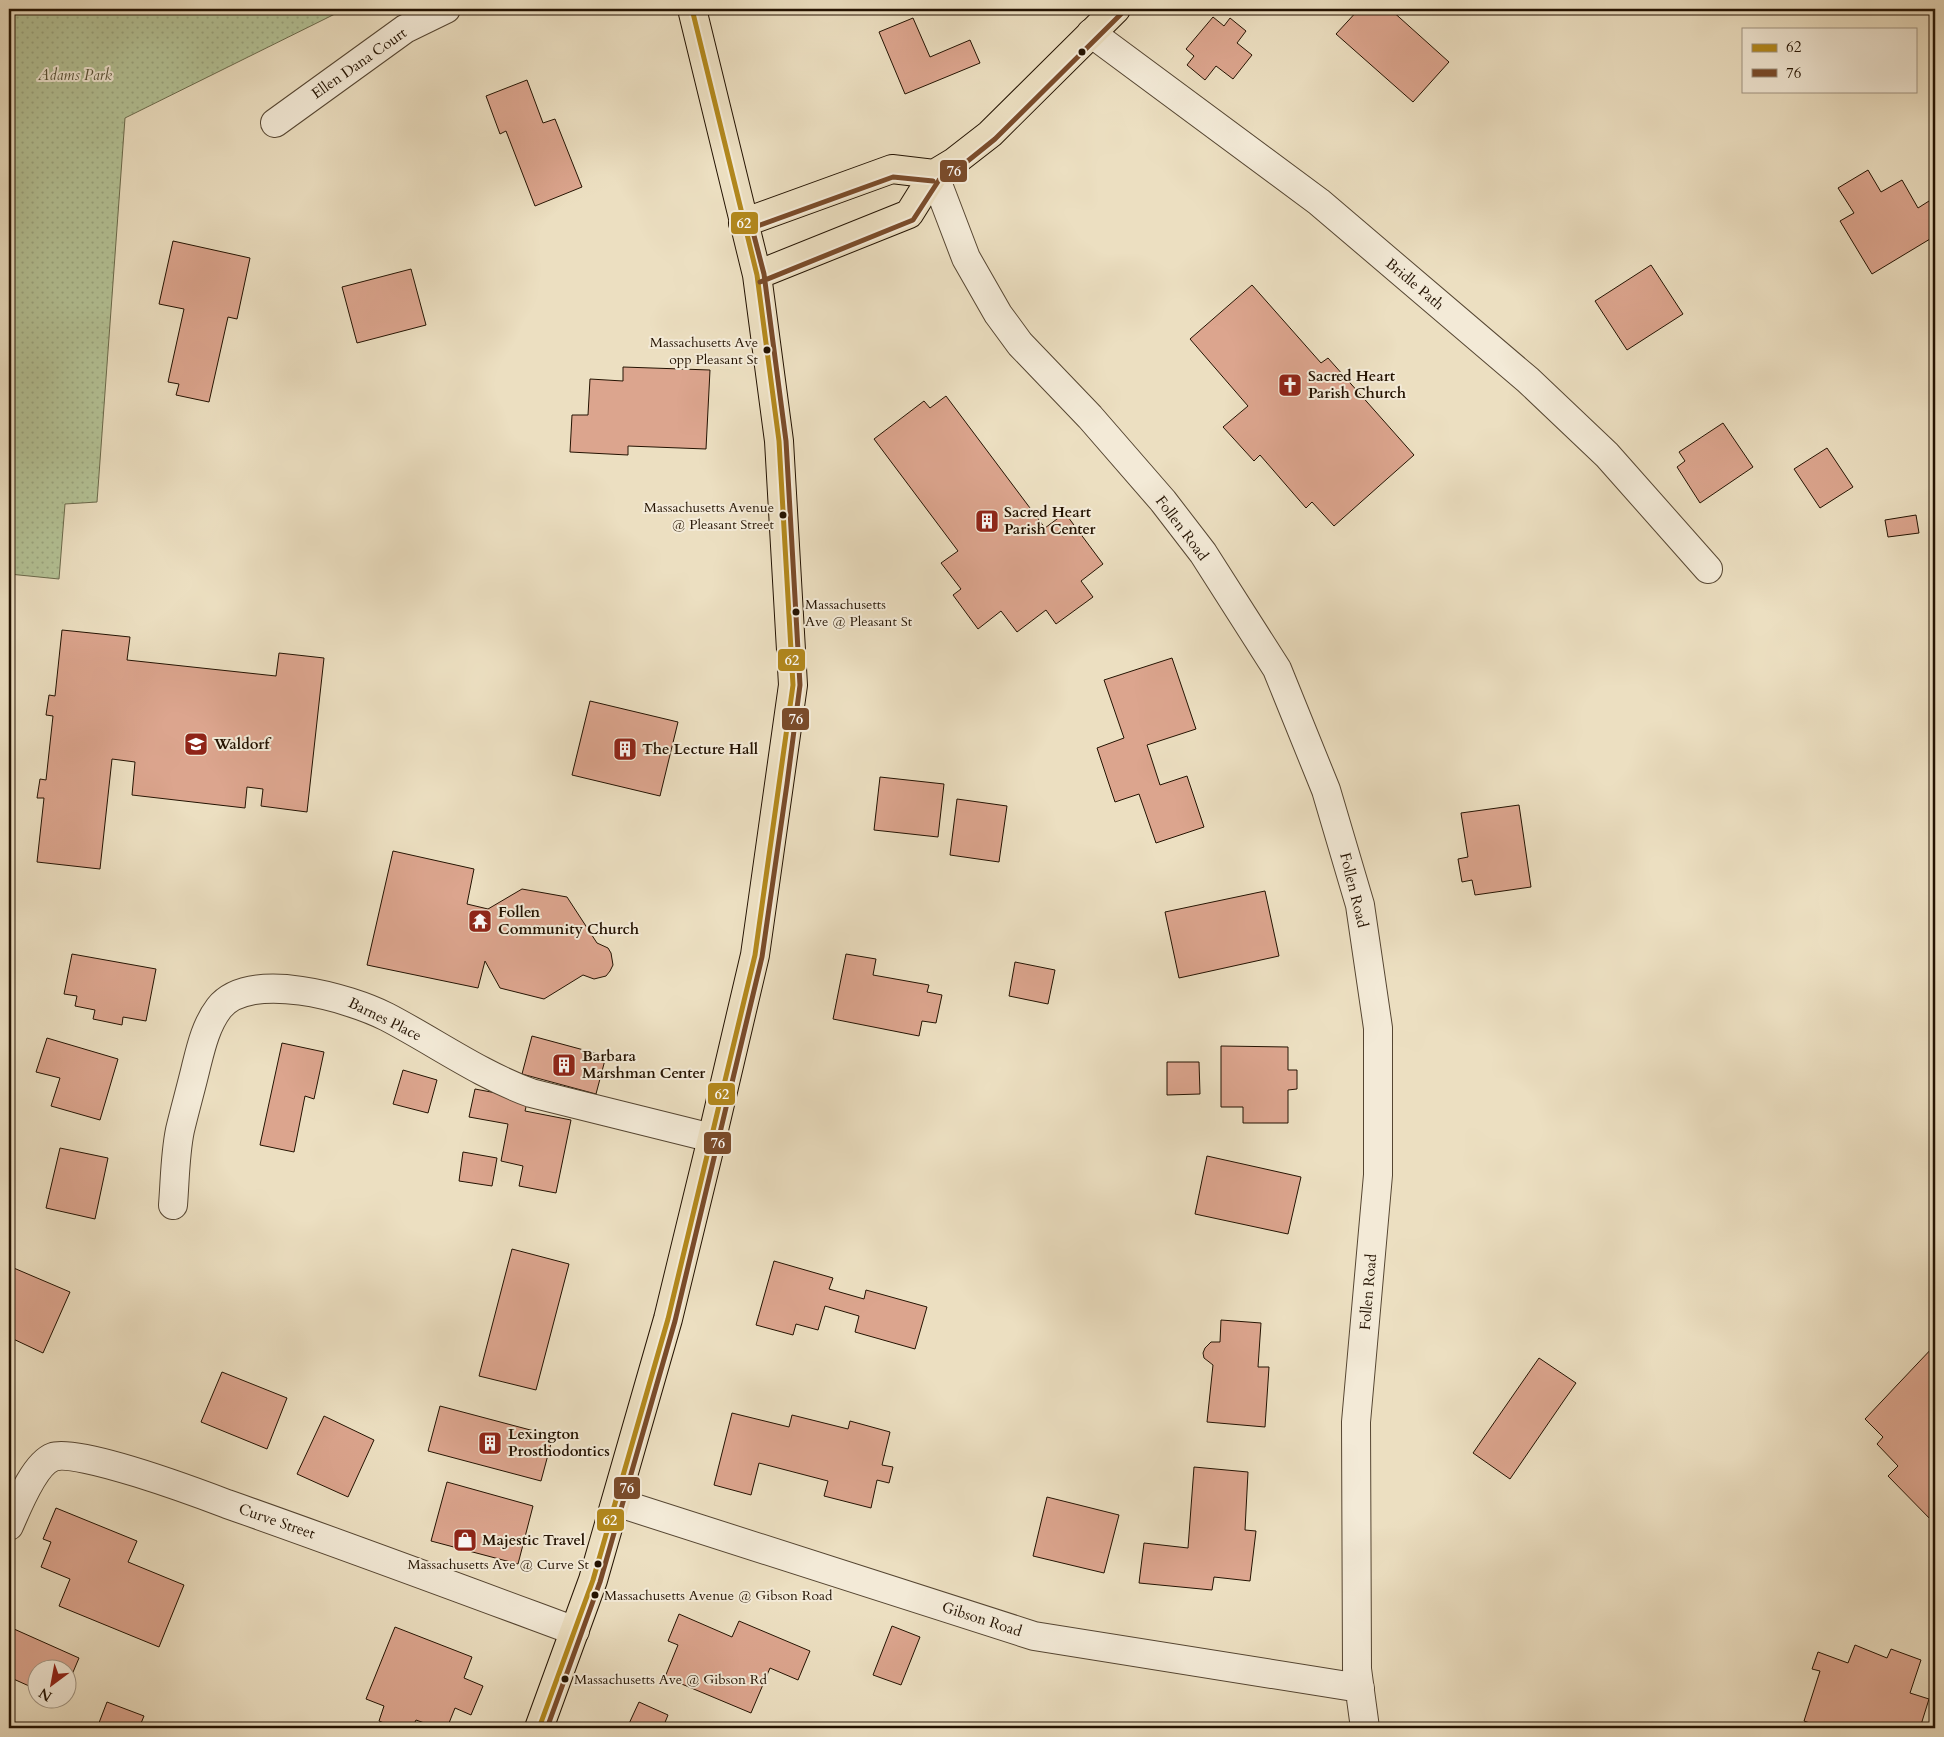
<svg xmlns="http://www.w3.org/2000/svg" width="1944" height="1737" font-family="Cardo,serif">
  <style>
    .park { fill: url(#park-dots); stroke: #6c6a4c }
    .building { fill: #dca58e; stroke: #241302 }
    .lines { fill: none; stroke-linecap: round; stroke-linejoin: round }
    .street-casing { stroke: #564632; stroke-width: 30 }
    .primary-casing { stroke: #241302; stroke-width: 30 }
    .street { stroke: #f3ead7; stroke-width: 28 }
    .primary { stroke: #ecdfc1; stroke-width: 28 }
    .bus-1-casing { stroke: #f3ead7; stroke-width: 9 }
    .bus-2-casing { stroke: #f3ead7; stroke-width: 9 }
    .bus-1 { stroke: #b2881d; stroke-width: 5 }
    .bus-2 { stroke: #7a4b2a; stroke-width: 5 }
    .bus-dot { fill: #241302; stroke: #f3ead7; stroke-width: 2 }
    .labels { text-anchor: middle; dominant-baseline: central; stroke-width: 4; stroke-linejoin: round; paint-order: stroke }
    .bus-label { font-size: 14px; fill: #241302; stroke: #f3ead7; text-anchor: end }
    .street-label { font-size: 15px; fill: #241302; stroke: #f3ead7 }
    .park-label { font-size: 15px; font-style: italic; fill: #565036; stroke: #f3ead7 }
    .poi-label { font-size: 15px; font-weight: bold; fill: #241302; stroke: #f3ead7; text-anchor: start }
    .line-badge { stroke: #f3ead7; stroke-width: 2 }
    .badge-label { font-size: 14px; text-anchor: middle; font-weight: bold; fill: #fff }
  </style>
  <defs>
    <pattern id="park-dots" width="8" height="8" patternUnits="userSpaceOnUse" patternTransform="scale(1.25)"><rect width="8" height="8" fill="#b4c296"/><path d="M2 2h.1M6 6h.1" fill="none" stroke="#9ba680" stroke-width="1.8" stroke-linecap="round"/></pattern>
  </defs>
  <rect width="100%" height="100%" fill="#ecdfc1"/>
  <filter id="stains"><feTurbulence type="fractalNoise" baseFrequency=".004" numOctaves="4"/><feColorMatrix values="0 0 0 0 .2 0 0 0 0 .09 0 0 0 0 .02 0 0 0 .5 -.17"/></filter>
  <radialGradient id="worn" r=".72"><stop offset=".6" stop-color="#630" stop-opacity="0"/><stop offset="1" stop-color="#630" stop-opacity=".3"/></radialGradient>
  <path class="park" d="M9,9H345L125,118L97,502L65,504L59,579L9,574Z"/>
  <path class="building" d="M1359,9H1390L1449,62L1413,102L1336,34Z
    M1213,17L1224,26L1230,18L1246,31L1237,43L1252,55L1233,79L1216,66L1205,80L1187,65L1194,56L1186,49Z
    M913,18L930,57L970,40L980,63L905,94L879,32Z
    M527,80L543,123L555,119L582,187L535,206L506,131L500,134L486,96Z
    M1868,170L1881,192L1902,180L1918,208L1929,201L1935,211V236L1872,274L1840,221L1854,213L1838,188Z
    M173,241L250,258L237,319L228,317L209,402L176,395L179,384L168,382L184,309L159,304Z
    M1651,265L1683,314L1627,350L1595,301Z
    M411,269L426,325L357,343L342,287Z
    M1252,285L1321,363L1328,358L1414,455L1334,526L1312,502L1306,508L1260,455L1254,461L1223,427L1248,406L1190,339Z
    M623,367L710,370L706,449L628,446V455L570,452L572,415H588L590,379L623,381Z
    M946,396L1045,528L1065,513L1103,564L1081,581L1093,597L1056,624L1046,610L1017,632L1001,611L978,629L953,595L961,589L941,563L958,551L874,439L924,401L930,408Z
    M1723,423L1753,467L1700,503L1677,467L1685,461L1679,452Z
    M1827,448L1853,487L1820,508L1794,469Z
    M1916,515L1919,533L1888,537L1885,520Z
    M62,630L130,637L127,660L276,676L279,653L324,658L307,812L261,806L263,789L247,787L245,808L132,795L135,762L112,759L100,869L37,862L44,798H37L40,779L46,780L53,716L46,715L49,695L55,696Z
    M1172,658L1196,729L1147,745L1160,785L1187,776L1204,827L1156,843L1139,794L1115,802L1097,748L1124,738L1104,680Z
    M590,701L678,722L660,796L572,775Z
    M880,777L944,784L938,837L874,830Z
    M957,799L1007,806L999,862L950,855Z
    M1519,805L1531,887L1475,895L1472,880L1462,882L1458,859L1468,857L1461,813Z
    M393,851L474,869L467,904L488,909L522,889L567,897L597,943L608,948L611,953L613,965L610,971L606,976L594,979L583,975L544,999L500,988L485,961L478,988L367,965Z
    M1265,891L1279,956L1179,978L1165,912Z
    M72,954L156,969L146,1021L123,1017L122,1025L93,1019L95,1010L75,1006L77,996L64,994Z
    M846,954L876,959L873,975L929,985L927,992L942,995L936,1023L922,1021L919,1036L833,1019Z
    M1015,962L1055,970L1048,1004L1009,996Z
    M532,1036L606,1056L596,1094L522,1074Z
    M47,1038L118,1059L100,1120L51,1106L60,1078L36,1072Z
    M282,1043L324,1052L314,1099L305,1096L294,1152L260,1145Z
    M1221,1046L1288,1047V1070H1297V1089L1288,1090V1123H1243V1107H1221Z
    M1167,1062H1199L1200,1094L1167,1095Z
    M403,1070L437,1080L428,1113L393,1104Z
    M475,1089L528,1099L525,1111L571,1120L556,1193L519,1186L523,1166L501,1161L508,1124L469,1117Z
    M60,1148L108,1158L95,1219L46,1208Z
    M463,1152L497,1158L492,1186L459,1181Z
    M1207,1156L1301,1177L1288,1234L1195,1214Z
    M512,1249L569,1264L536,1390L479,1376Z
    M774,1261L833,1278L829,1289L864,1299L866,1290L927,1307L915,1349L855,1332L859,1316L825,1306L818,1330L796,1324L793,1335L756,1325Z
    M9,1266L70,1292L43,1353L9,1337Z
    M1221,1320L1261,1323L1258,1367H1269L1265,1427L1207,1422L1213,1365L1204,1358L1203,1353L1205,1348L1211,1342H1220Z
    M1935,1345V1524L1888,1476L1898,1466L1877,1444L1883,1437L1865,1419Z
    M1539,1358L1576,1383L1510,1479L1473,1453Z
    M222,1372L287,1398L267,1449L201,1422Z
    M440,1406L553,1436L541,1481L428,1451Z
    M732,1413L789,1427L792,1415L848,1429L850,1421L890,1432L882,1465L893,1467L889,1483L877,1480L871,1508L824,1496L828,1481L759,1463L751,1495L714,1485Z
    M324,1416L374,1440L348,1497L297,1474Z
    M1194,1467L1248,1472L1245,1530L1256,1531L1250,1581L1214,1577L1212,1590L1139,1583L1144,1543L1188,1548Z
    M447,1482L533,1506L518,1564L431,1541Z
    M1047,1497L1119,1515L1104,1573L1033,1556Z
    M56,1508L137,1541L128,1562L184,1585L159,1647L59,1606L70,1579L41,1567L51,1542L43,1539Z
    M679,1614L732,1637L739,1621L810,1651L798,1680L770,1668L751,1713L665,1677L678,1645L668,1641Z
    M892,1626L920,1637L901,1685L873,1675Z
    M395,1627L472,1657L464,1678L483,1686L471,1715L455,1708L447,1728H438L416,1720L412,1728H396L379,1721L384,1706L366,1699Z
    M14,1629L79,1658L68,1684V1670H38V1690L9,1677V1641Z
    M1855,1645L1887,1658L1891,1649L1921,1660L1910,1693L1929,1699L1920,1728H1824L1804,1721L1820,1671L1812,1669L1818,1652L1848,1663Z
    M107,1702L144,1716L139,1728H97Z
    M639,1702L668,1715L664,1725L671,1728H627Z
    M1020,1723L1038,1728H1019Z"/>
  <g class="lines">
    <g class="street-casing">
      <path id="street" d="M1091,33L1319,202L1528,380L1607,455L1708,569
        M275,123L405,29L446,9
        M934,174L966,258L998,314L1020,344L1090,417L1163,501L1203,553L1277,669L1326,790L1360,905L1378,1028V1175L1356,1422L1357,1669L1365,1728
        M173,1205C175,1180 175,1154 180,1130C185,1109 191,1088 196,1067C201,1047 206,1025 219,1008C250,969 350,998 387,1017C435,1042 479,1074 531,1093L712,1138
        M616,1502L1034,1636L1360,1688
        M9,1526C17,1508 34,1464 53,1457C77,1448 198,1493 227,1504C344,1545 459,1588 575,1631"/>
    </g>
    <g class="primary-casing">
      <path id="primary" d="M743,223L892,169L934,174
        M757,275L909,214L934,174L954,162L990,134L1116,9
        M539,1728L593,1580L668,1319L712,1138L755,955L793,685L779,441L757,275L692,9"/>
    </g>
    <use href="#street" class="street"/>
    <use href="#primary" class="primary"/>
    <g class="bus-1-casing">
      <path id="bus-1" d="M539,1728L593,1580L668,1319L755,955L793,685L779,441L757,275L692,9"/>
    </g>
    <g class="bus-2-casing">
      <path id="bus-2" d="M760,282L913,220L939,180L959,168L995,139L1121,14
        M547,1728L600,1582L675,1321L762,957L787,784L800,685L786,441L764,274L752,228L893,177L933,181"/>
    </g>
    <use href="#bus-1" class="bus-1"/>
    <use href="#bus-2" class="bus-2"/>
  </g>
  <defs>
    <g id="church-square" transform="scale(1.25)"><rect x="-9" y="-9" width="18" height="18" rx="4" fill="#8f2418" stroke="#f3ead7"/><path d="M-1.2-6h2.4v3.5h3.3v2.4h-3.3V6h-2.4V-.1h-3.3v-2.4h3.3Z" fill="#fff"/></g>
    <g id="building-square" transform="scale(1.25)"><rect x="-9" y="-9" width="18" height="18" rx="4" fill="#8f2418" stroke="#f3ead7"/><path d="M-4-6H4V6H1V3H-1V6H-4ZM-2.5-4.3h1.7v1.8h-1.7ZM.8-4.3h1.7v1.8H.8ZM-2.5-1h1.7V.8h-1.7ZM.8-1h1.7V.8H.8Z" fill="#fff"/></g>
    <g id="school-square" transform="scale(1.25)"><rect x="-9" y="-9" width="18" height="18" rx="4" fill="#8f2418" stroke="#f3ead7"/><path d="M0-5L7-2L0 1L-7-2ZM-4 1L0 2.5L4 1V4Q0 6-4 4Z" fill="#fff"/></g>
    <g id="temple-square" transform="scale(1.25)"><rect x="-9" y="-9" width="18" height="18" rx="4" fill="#8f2418" stroke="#f3ead7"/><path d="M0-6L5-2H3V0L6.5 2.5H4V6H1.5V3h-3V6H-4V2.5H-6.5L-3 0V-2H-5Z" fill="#fff"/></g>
    <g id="shop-square" transform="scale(1.25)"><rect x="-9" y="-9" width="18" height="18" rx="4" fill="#8f2418" stroke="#f3ead7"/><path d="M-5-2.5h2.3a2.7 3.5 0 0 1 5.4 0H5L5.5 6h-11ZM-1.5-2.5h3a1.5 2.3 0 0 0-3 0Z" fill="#fff"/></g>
  </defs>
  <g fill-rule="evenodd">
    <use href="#church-square" x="1290" y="385"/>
    <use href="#building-square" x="987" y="521"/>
    <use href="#school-square" x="196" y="744"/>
    <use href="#building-square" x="625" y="749"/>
    <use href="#temple-square" x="480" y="921"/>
    <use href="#building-square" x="564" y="1065"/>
    <use href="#building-square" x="490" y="1443"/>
    <use href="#shop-square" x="465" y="1540"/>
  </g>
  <g class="bus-dot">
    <circle cx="1082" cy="52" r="4.5"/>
    <circle cx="767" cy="350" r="4.5"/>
    <circle cx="783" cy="515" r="4.5"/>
    <circle cx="796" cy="612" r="4.5"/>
    <circle cx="598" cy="1564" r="4.5"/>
    <circle cx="595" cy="1595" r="4.5"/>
    <circle cx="565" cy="1679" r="4.5"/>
  </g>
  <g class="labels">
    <g class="bus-label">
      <text x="758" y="342">Massachusetts Ave<tspan x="758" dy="17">opp Pleasant St</tspan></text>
      <text x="774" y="507">Massachusetts Avenue<tspan x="774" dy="17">@ Pleasant Street</tspan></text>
      <text x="805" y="604" text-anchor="start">Massachusetts<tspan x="805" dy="17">Ave @ Pleasant St</tspan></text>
      <text x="589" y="1564">Massachusetts Ave @ Curve St</text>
      <text x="604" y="1595" text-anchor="start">Massachusetts Avenue @ Gibson Road</text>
      <text x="574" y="1679" text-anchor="start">Massachusetts Ave @ Gibson Rd</text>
    </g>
    <g class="street-label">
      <text transform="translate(359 63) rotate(-35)">Ellen Dana Court</text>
      <text transform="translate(1415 284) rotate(40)">Bridle Path</text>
      <text transform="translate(1182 528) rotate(53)">Follen Road</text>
      <text transform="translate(1354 890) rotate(76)">Follen Road</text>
      <text transform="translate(385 1019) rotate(26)">Barnes Place</text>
      <text transform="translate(1368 1292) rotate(-85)">Follen Road</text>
      <text transform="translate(277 1521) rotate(19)">Curve Street</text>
      <text transform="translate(982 1619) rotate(18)">Gibson Road</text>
    </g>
    <g class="park-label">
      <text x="75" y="75">Adams Park</text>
    </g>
    <g class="poi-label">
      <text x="1308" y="376">Sacred Heart<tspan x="1308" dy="17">Parish Church</tspan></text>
      <text x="1004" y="512">Sacred Heart<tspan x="1004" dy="17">Parish Center</tspan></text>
      <text x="214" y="744">Waldorf</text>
      <text x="642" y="749">The Lecture Hall</text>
      <text x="498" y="912">Follen<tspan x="498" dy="17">Community Church</tspan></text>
      <text x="582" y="1056">Barbara<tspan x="582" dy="17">Marshman Center</tspan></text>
      <text x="508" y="1434">Lexington<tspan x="508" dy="17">Prosthodontics</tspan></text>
      <text x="482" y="1540">Majestic Travel</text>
    </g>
  </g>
  <g class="line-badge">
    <rect x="939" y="159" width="29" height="24" rx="5" fill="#7a4b2a"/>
    <rect x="730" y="211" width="29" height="24" rx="5" fill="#b2881d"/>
    <rect x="777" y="648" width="29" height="24" rx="5" fill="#b2881d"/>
    <rect x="781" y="707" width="29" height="24" rx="5" fill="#7a4b2a"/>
    <rect x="707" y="1082" width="29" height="24" rx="5" fill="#b2881d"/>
    <rect x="703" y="1131" width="29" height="24" rx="5" fill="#7a4b2a"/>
    <rect x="613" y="1476" width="28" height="24" rx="5" fill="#7a4b2a"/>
    <rect x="596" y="1508" width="29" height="24" rx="5" fill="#b2881d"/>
  </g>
  <g class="badge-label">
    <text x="954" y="176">76</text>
    <text x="744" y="228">62</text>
    <text x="792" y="665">62</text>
    <text x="796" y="724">76</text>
    <text x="722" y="1099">62</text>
    <text x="718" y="1148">76</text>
    <text x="627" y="1493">76</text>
    <text x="610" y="1525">62</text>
  </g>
  <rect width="1944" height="1737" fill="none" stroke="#ecdfc1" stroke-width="30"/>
  <rect x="10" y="10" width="1924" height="1717" fill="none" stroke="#241302" stroke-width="2.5"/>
  <rect x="15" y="15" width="1914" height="1707" fill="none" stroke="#241302"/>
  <rect x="1742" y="28" width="175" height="65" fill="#f3ead7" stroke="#a09482"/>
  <rect x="1752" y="44" width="25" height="8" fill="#b2881d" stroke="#a09482"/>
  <text x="1786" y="52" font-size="15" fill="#241302">62</text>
  <rect x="1752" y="69" width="25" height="8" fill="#7a4b2a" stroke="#a09482"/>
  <text x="1786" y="78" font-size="15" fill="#241302">76</text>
  <g transform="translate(52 1684) rotate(212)"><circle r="24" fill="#f3ead7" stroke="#a09482"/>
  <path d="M0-4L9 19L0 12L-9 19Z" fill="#8f2418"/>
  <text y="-8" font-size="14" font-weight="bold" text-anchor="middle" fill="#241302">N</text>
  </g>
  <rect width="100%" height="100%" filter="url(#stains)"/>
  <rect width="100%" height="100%" fill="url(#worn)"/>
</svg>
